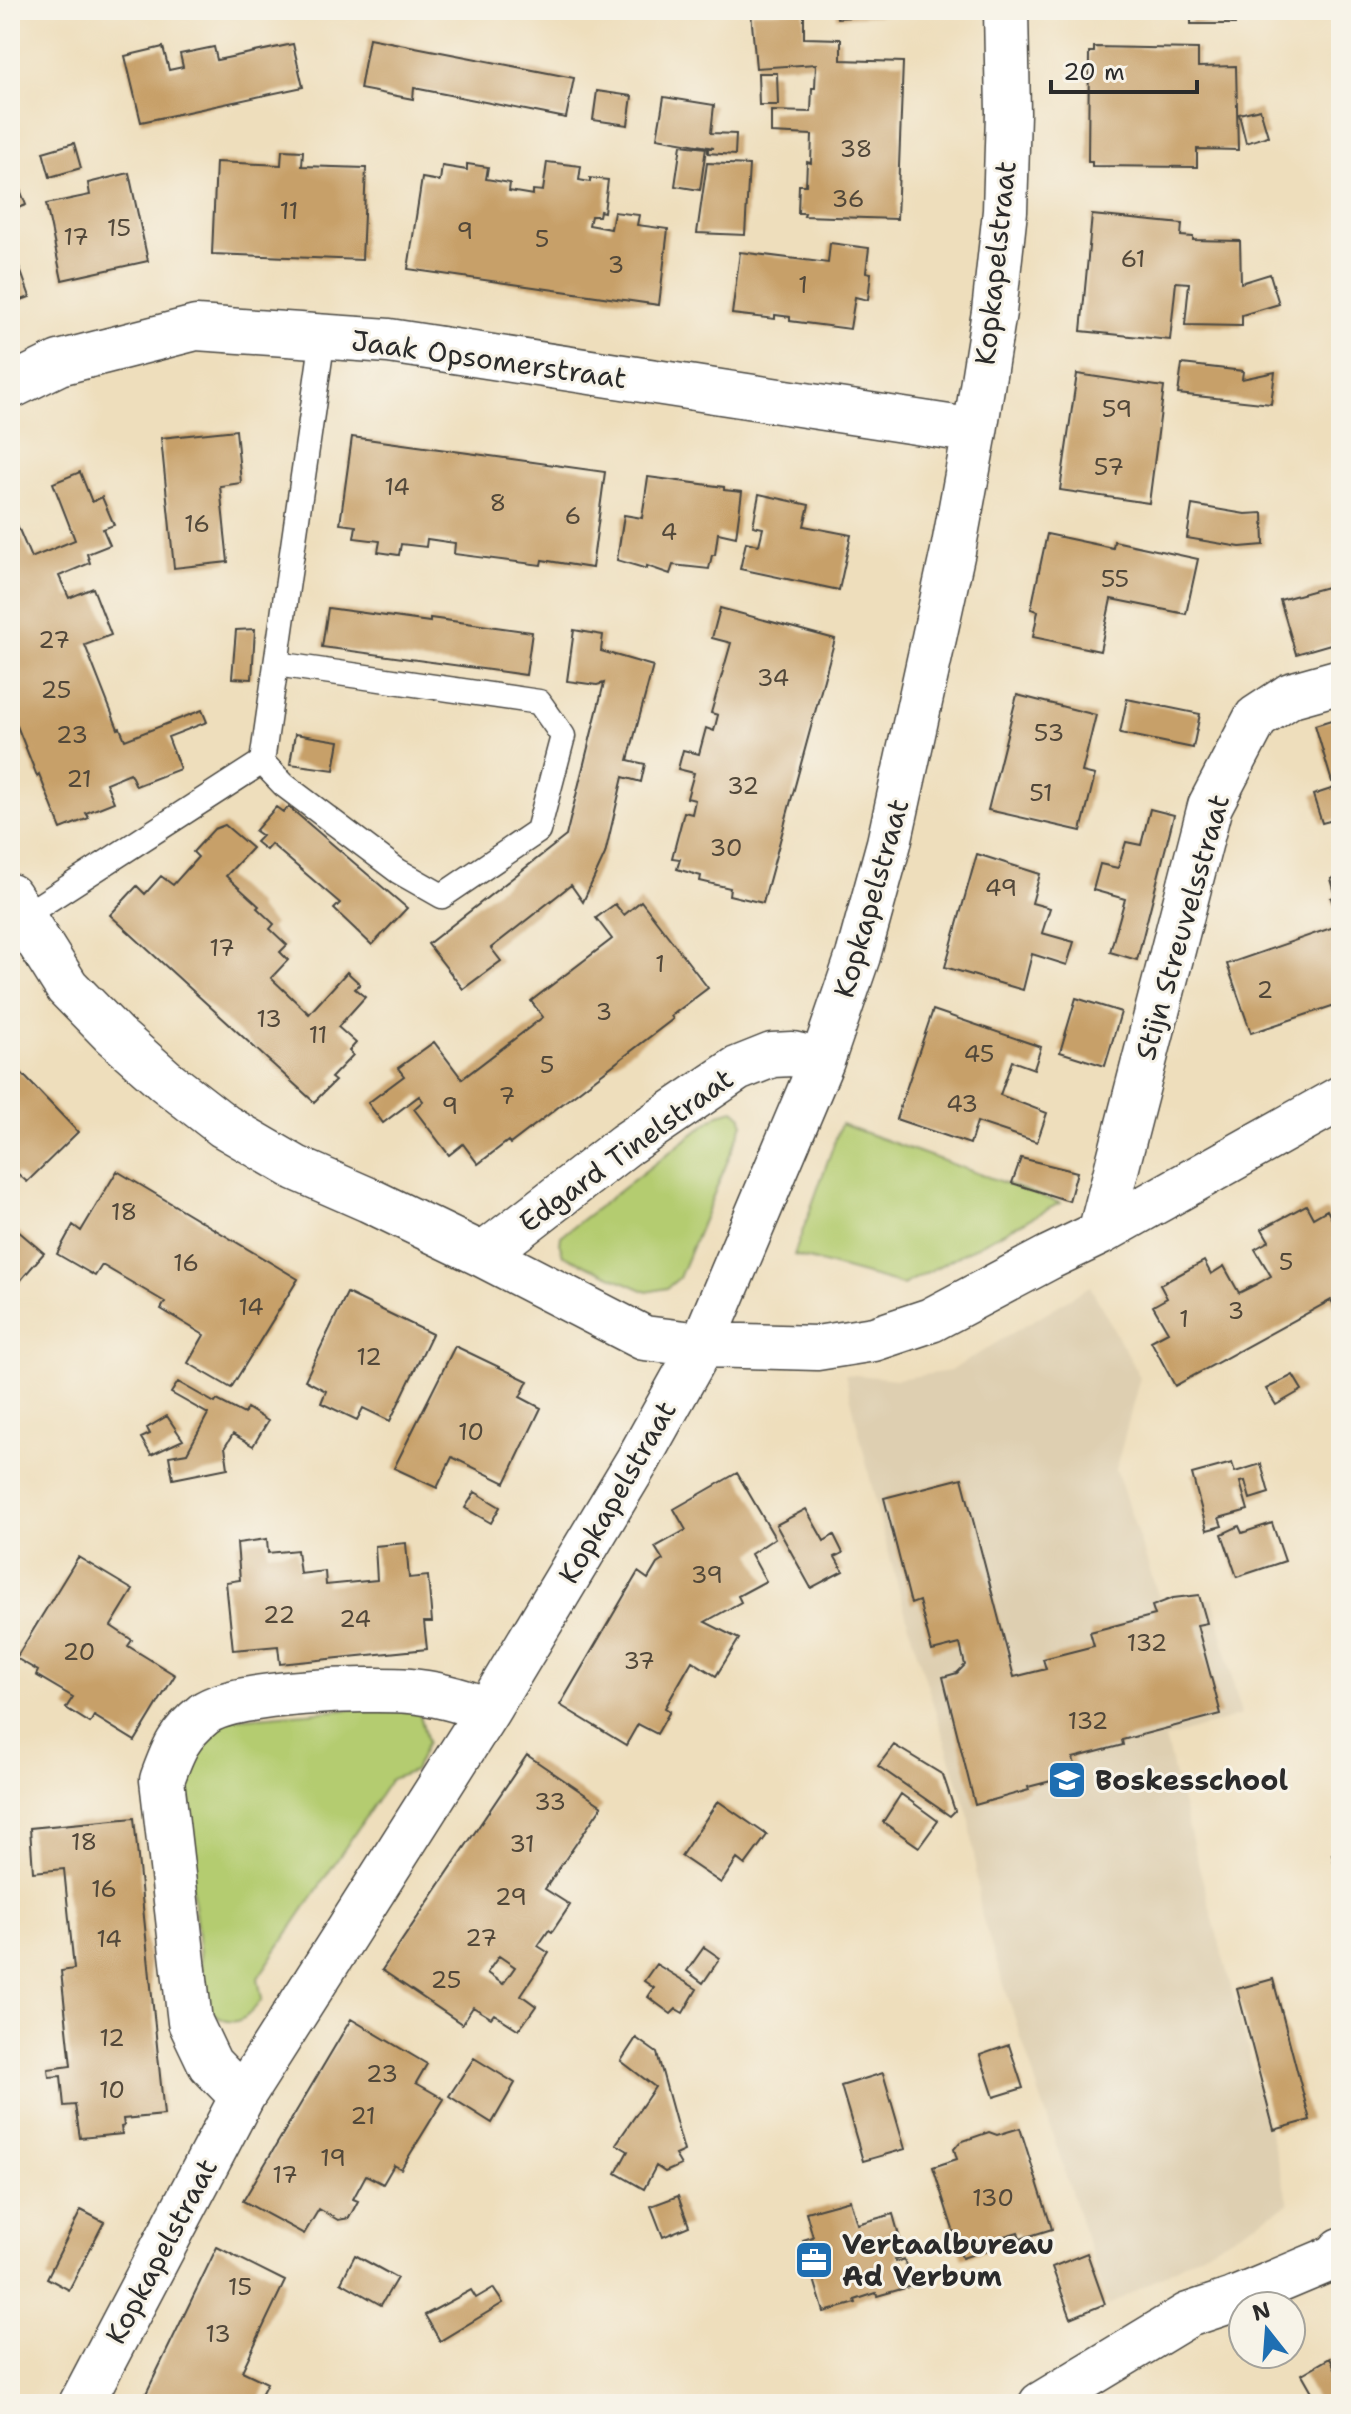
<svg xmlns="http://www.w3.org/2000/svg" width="1351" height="2414" font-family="'Shantell Sans',sans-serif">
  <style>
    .built { fill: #decfb1 }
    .green { fill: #b4cc70; stroke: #707c4e; stroke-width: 2 }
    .building { fill: #c7a069; fill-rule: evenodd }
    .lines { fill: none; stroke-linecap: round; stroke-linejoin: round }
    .lane-casing { stroke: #484641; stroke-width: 27 }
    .street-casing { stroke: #484641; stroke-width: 47 }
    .lane { stroke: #fff; stroke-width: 24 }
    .street { stroke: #fff; stroke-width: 44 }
    .labels { text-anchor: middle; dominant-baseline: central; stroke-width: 6; stroke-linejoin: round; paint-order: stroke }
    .number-label { font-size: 24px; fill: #52483a }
    .street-label { font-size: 28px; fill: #2b2b2b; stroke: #f7f3e8 }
    .poi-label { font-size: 28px; font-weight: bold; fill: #2b2b2b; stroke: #f7f3e8; text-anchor: start }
  </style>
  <rect width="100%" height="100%" fill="#f7f3e8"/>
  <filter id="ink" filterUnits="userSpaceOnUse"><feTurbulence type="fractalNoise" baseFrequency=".0125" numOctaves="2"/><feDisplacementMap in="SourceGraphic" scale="16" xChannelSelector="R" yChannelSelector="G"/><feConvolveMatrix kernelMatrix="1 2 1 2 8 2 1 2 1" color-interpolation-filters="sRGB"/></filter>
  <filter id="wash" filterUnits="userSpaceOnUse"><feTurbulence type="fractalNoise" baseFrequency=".006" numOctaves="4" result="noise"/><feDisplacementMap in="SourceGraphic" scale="32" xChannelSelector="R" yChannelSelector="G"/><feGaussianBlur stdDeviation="1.8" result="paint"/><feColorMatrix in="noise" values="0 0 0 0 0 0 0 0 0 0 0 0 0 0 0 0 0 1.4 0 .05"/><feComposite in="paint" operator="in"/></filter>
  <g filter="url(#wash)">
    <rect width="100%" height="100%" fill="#eedebc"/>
    <path class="built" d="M1090,1286L1140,1377L1116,1469L1162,1607L1213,1598L1241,1715L1165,1739L1289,2204L1108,2306L981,1914L970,1821L913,1640L883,1533L845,1374L897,1379L950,1371Z"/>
    <path class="green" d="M734,1110L742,1117L743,1124L679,1278L667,1288L647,1292L563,1255L560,1245L561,1236L719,1114Z
      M841,1124L1060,1203L903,1285L794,1255Z
      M405,1705L420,1715L427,1742L414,1771L391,1779L258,1978L262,1999C245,2023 229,2031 206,2007L179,1772L204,1729L231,1719Z"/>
    <g id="blocks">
      <path class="building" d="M836,10H900L901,14L837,18Z
        M1191,10H1235V24H1191Z
        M804,11V38L841,39V60L903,62L897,219L804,216L805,213H798L799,185H806L807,162L811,163L812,135L771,133V111L811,112L812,88H815L816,64L756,68L751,12Z
        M369,38L574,78L566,118L414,88L413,99L360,89Z
        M293,44L303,87L141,122L125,56L163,47L169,70L183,67L180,54L214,47L217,60Z
        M1094,47L1198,49V67L1236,66L1238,150L1197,149V167L1092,166V162H1088L1089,52H1094Z
        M758,73H777L778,105H759Z
        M597,91L632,96L628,125L593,120Z
        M664,97L714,105L711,133L736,134L735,155L708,153V148H714L657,138Z
        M1260,109L1268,136L1246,143L1239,114Z
        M74,143L81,168L50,177L43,152Z
        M681,145L706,148L700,190L675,186Z
        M282,150L303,151L302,166L366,168L362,260L212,254L216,162L281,165Z
        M547,162L581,166L579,180L590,182V178L608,180L604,212L600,211L599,216H591L589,225L611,229L614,212L639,215L637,225L668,229L659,305L408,269L422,178L440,181L442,166L467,170V164L488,167L486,179L510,183L509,191L533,195V190L543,191Z
        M707,163L749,165L745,235L697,233Z
        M10,164L26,205L10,211Z
        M129,173L148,261L62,280L46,204L90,195L88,183Z
        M1092,215L1182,224L1181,236L1193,237V240L1240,241L1241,283L1270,274L1279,304L1242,315V326L1185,325L1189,283L1176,282L1170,340L1081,331Z
        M830,243L869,248L866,272L871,273L868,300L855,297L850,329L790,321V317L775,315V319L732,314L740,252L828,263Z
        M15,255L30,297L10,304V257Z
        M1182,364L1243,371L1242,379L1275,372L1271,404L1178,394Z
        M1077,374L1164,387L1149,503L1060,490Z
        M236,430L241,483L220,486L228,562L174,568L161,438Z
        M352,437L605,472L592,568L542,560L541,565L454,554L455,543L427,539L426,547L401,544L399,555L378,552L380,541L354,538L356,526L340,524Z
        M80,472L92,502L102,497L114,525L103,529L110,545L87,554L90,563L59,576L69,598L93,588L111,635L85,645L118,729L120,728L125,740L202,710L207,722L168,737L180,769L136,786L130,773L106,783L114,802L86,813L89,818L61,829L39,774L37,776L10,708V508L31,558L75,540L53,483Z
        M648,477L724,487V490L742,492L736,537L718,533L715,555H712L709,569L673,565L670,574L647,566V569L617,560L624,515L642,518Z
        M759,494L809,505L804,526L851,535L839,590L740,569L746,542L759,545L763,528L753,526Z
        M1192,505L1245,514L1263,513L1264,545L1240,547L1187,538Z
        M1047,534L1113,548L1114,541L1198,559L1186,614L1111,599L1100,651L1033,637L1038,611L1031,609Z
        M1341,583V641L1296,654L1280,600Z
        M328,608L430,622V618L532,632L526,675L322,647Z
        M720,608L835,639L763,903L729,895L730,888L700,881L701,876L677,869L680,859L672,858L684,812L692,814L695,800L687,798L694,773L678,769L683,750L699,754L706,728L714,731L718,715L711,713L731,643L712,638Z
        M255,629L252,679L232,678L236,630Z
        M574,630L603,635L601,651L653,666L628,760L645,764L641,782L623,777L605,854L583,902L571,885L491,948L501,961L463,989L428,944L566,836L604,683L597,685L567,681Z
        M1017,695L1096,715L1082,772L1095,775L1081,831L988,810Z
        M1127,699L1200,714L1193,748L1120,733Z
        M1341,717V779L1332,782L1315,725Z
        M295,734L339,741L334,770L290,764Z
        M1340,786L1341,818L1322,823L1313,795Z
        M276,807L283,812L289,807L407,908L372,945L334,909L340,903L271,844L266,850L256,842L262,836L255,831Z
        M1150,809L1174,815L1137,960L1110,952L1125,899L1093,890L1100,864L1118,868L1126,842L1141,845Z
        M225,825L252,848L226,876L259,906L257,908L274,924L270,929L287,945L280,952L288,960L271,978L309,1014L347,972L360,984L355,989L365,997L338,1027L356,1043L349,1051L353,1055L331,1078L335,1081L314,1102L110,915L137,886L145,894L161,876L173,885L198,857L193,852L214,829Z
        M977,854L1040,874L1032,903L1050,908L1042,933L1074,942L1067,965L1032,954L1023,990L945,967Z
        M1341,876V1003L1251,1033L1227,964L1340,925L1331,898L1336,896L1331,879Z
        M641,901L708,988L671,1016L673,1019L510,1144L508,1141L478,1164L463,1144L449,1155L414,1109L423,1101L419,1096L383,1123L368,1103L404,1076L398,1068L434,1042L462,1079L543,1017L531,1001L612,939L596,918L615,904L624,915Z
        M1076,998L1121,1012L1105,1066L1060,1052Z
        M933,1010L1041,1047L1034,1069L1012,1061L1000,1095L1047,1113L1037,1142L977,1122L970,1144L896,1119Z
        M10,1061L78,1132L27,1182L17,1173L10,1180Z
        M1021,1158L1077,1172L1069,1201L1012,1183Z
        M117,1171L298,1279L231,1388L188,1363L204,1335L161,1309L165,1302L102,1265L95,1276L57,1254L73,1225L81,1231Z
        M1306,1205L1313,1218L1327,1210L1341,1236V1310L1338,1312L1331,1300L1175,1386L1151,1341L1168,1332L1153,1306L1167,1298L1160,1285L1204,1261L1211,1274L1224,1266L1239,1293L1255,1285L1271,1276L1255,1249L1269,1241L1262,1229Z
        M10,1224L44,1253L14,1288L10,1284Z
        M347,1293L432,1334L390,1421L363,1408L357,1420L321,1403L326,1391L305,1380Z
        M455,1346L528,1381L520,1397L541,1408L505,1483L452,1457L437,1488L394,1468Z
        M1293,1375L1302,1390L1276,1405L1266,1389Z
        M178,1382L215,1403L217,1400L244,1414L247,1408L268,1421L253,1446L233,1434L225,1447L228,1468L173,1479L169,1456L187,1453L208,1414L171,1393Z
        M167,1416L183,1440L151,1455L141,1438L150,1434L147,1428Z
        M1232,1463L1235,1472L1261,1464L1269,1493L1250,1499L1245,1481L1240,1482L1248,1510L1219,1518L1222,1526L1207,1530L1192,1474Z
        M737,1473L775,1538L751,1554L766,1581L738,1596L741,1602L705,1622L739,1639L716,1676L692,1661L665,1708L670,1711L657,1734L638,1724L626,1745L560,1705L638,1572L648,1579L657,1564L663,1560L655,1547L686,1530L674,1509Z
        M962,1478L1014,1677L1046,1669L1043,1659L1094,1646L1090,1632L1155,1615L1152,1606L1173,1598L1199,1595L1207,1623L1197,1625L1221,1714L1122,1740L1123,1745L1073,1758L1078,1774L1028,1787L1029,1790L975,1805L943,1677L957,1673L965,1665L960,1644L932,1651L919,1601L911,1604L884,1498Z
        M475,1492L500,1507L491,1523L465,1508Z
        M806,1509L824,1541L834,1535L843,1553L835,1557L843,1571L811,1588L776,1525Z
        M1272,1523L1285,1561L1237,1577L1222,1534L1239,1526L1242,1533Z
        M267,1539L268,1553L297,1550L300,1574L325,1571L326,1585L377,1580L375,1546L406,1543L409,1578L428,1576L432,1622H424L427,1649L280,1664L278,1646L233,1650L226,1582L240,1580L237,1543Z
        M78,1557L133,1590L111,1626L132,1640L128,1646L175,1675L135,1741L94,1716L90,1723L66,1708L73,1697L36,1675L38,1671L16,1658Z
        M894,1745L943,1775L955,1811L950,1816L878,1766Z
        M527,1755L602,1806L545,1889L570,1905L552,1932L549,1930L538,1946L549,1953L521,1995L536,2006L519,2030L494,2014L491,2018L473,2007L462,2024L382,1970ZM499,1956L515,1967L503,1984L487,1973Z
        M901,1794L938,1821L919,1847L883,1822Z
        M718,1801L767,1835L745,1865L737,1859L721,1883L681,1856Z
        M134,1818L164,2115L123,2119L124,2126L121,2127L122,2134L80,2138L75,2105L64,2106L61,2076L49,2077L48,2069L71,2066L61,1971L74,1969L64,1869L33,1872L30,1828Z
        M1341,1852V1886L1340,1887L1332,1854Z
        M704,1947L720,1958L703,1983L687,1971Z
        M656,1964L697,1989L683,2013L676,2009L671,2014L648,1997L654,1988L644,1981Z
        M1273,1979L1310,2120L1274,2130L1237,1989Z
        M351,2019L427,2064L416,2083L444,2099L401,2169L394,2165L383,2184L366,2175L353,2199L358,2201L349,2218L338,2220L319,2209L304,2234L243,2201Z
        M636,2038L657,2053L684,2151L675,2155L681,2165L665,2172L656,2166L644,2189L616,2173L628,2151L616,2144L655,2087L621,2061Z
        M1009,2045L1023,2088L994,2097L980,2055Z
        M474,2058L515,2083L492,2123L449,2096Z
        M883,2073L905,2149L863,2161L841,2086Z
        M1020,2128L1052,2229L1020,2239L1018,2232L991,2240L994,2248L962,2258L933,2167L957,2159L954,2149L960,2142L989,2132L997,2135Z
        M678,2196L689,2226L663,2237L651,2206Z
        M850,2200L857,2224L893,2214L901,2243L895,2244L899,2258L895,2259L896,2262L904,2259L912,2286L877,2296L876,2293L855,2300L856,2303L824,2312L813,2276L804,2273L798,2263L799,2254L805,2247L803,2240L813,2237L806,2212Z
        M81,2210L104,2222L69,2290L47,2278Z
        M217,2247L285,2281L242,2371L267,2383L256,2404H237L228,2399L226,2404H141Z
        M1087,2253L1105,2304L1071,2318L1052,2267Z
        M355,2255L397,2278L381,2305L341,2282Z
        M493,2288L503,2303L440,2341L425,2315L471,2290L476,2298Z
        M1330,2358L1335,2368L1341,2364V2404H1319L1302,2374Z"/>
    </g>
  </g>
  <g filter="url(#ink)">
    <use href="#blocks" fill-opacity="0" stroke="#484641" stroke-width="2"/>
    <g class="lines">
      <g class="lane-casing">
        <path id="lane" d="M262,762L284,785L398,871L442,896L538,831L563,736L539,702L276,664
          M22,917L262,762L323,337"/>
      </g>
      <g class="street-casing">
        <path id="street" d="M10,387L59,363L196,328L389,341L975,431
          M10,896L67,987L114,1035L166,1081L224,1126L296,1168L369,1200L483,1255L644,1338L702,1345L817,1348L874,1339L931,1320L1050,1257L1100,1233L1341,1098
          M1100,1233L1210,806L1256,718L1291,695L1341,681
          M483,1255L625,1145L737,1069L772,1055L792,1054L822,1061
          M242,2097L210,2064L190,2022L162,1780C173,1750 178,1735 204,1714C234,1691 370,1688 410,1691C437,1693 463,1701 488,1710
          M81,2404L242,2097L488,1710L638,1460L702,1345L822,1061L858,956L889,843L953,551L975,431L994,312L1005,211L1008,113L1006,10
          M1041,2404L1188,2315L1233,2300L1335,2257L1341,2250"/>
      </g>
      <use href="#lane" class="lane"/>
      <use href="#street" class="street"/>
    </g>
  </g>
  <defs>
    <g id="school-square" transform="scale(2)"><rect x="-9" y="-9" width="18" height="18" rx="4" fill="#1f6fb2" stroke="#f7f3e8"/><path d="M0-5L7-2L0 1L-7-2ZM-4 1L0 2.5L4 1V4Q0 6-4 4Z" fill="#fff"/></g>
    <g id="office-square" transform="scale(2)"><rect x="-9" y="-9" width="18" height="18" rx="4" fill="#1f6fb2" stroke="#f7f3e8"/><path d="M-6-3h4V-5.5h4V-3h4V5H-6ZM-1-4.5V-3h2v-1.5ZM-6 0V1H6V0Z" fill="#fff"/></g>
  </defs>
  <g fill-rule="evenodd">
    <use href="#school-square" x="1067" y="1780"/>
    <use href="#office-square" x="814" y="2260"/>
  </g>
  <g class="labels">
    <g class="number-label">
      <text x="856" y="149">38</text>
      <text x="848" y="199">36</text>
      <text x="289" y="211">11</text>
      <text x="119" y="228">15</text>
      <text x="465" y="231">9</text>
      <text x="76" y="237">17</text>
      <text x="542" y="239">5</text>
      <text x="1133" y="259">61</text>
      <text x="616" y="265">3</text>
      <text x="803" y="285">1</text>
      <text x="1117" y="409">59</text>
      <text x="1109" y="467">57</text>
      <text x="397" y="487">14</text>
      <text x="498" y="503">8</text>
      <text x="573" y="516">6</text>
      <text x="197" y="524">16</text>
      <text x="669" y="532">4</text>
      <text x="1115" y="579">55</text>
      <text x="54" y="640">27</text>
      <text x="773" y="678">34</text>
      <text x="56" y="690">25</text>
      <text x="1049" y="733">53</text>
      <text x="72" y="735">23</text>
      <text x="79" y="779">21</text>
      <text x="743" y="786">32</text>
      <text x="1041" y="793">51</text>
      <text x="726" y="848">30</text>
      <text x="1001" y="888">49</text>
      <text x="222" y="948">17</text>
      <text x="660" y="964">1</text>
      <text x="1265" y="990">2</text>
      <text x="604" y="1012">3</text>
      <text x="269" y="1019">13</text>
      <text x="318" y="1035">11</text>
      <text x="979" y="1054">45</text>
      <text x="547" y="1065">5</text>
      <text x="507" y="1096">7</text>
      <text x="962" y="1104">43</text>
      <text x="450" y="1106">9</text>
      <text x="124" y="1212">18</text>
      <text x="1286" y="1262">5</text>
      <text x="186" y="1263">16</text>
      <text x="251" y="1307">14</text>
      <text x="1236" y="1311">3</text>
      <text x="1184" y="1319">1</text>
      <text x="369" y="1357">12</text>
      <text x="471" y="1432">10</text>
      <text x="707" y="1575">39</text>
      <text x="279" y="1615">22</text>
      <text x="355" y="1619">24</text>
      <text x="1147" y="1643">132</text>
      <text x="79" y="1652">20</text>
      <text x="639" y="1661">37</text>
      <text x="1088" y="1721">132</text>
      <text x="550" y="1802">33</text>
      <text x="84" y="1842">18</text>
      <text x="522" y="1844">31</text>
      <text x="104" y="1889">16</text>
      <text x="511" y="1897">29</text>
      <text x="481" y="1938">27</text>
      <text x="109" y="1939">14</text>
      <text x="446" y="1980">25</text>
      <text x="112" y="2038">12</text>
      <text x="382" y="2074">23</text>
      <text x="112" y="2090">10</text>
      <text x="363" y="2116">21</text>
      <text x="333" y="2158">19</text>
      <text x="285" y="2175">17</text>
      <text x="993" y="2198">130</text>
      <text x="240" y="2287">15</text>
      <text x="218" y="2334">13</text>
    </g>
    <g class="street-label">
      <text transform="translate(995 263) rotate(-84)">Kopkapelstraat</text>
      <text transform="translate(489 359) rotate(8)">Jaak Opsomerstraat</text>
      <text transform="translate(871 898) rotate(-74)">Kopkapelstraat</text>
      <text transform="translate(1182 927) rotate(-74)">Stijn Streuvelsstraat</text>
      <text transform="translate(626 1150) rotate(-36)">Edgard Tinelstraat</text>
      <text transform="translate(617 1492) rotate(-60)">Kopkapelstraat</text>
      <text transform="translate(161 2251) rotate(-62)">Kopkapelstraat</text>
    </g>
    <g class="poi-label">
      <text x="1095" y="1780">Boskesschool</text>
      <text x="842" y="2244">Vertaalbureau<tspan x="842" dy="32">Ad Verbum</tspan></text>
    </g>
  </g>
  <rect width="1351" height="2414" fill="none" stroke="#f7f3e8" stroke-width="40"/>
  <g transform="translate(1267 2330) rotate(343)"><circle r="38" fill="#f7f3e8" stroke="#a5a39c" stroke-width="2"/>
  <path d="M0-6L14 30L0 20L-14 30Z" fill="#1f6fb2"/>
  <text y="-12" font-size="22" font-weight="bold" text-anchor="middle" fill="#2b2b2b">N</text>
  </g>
  <path d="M1051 80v12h146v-12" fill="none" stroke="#2b2b2b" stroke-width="4"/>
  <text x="1063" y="80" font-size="24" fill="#2b2b2b" stroke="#f7f3e8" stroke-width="6" paint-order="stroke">20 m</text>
</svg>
